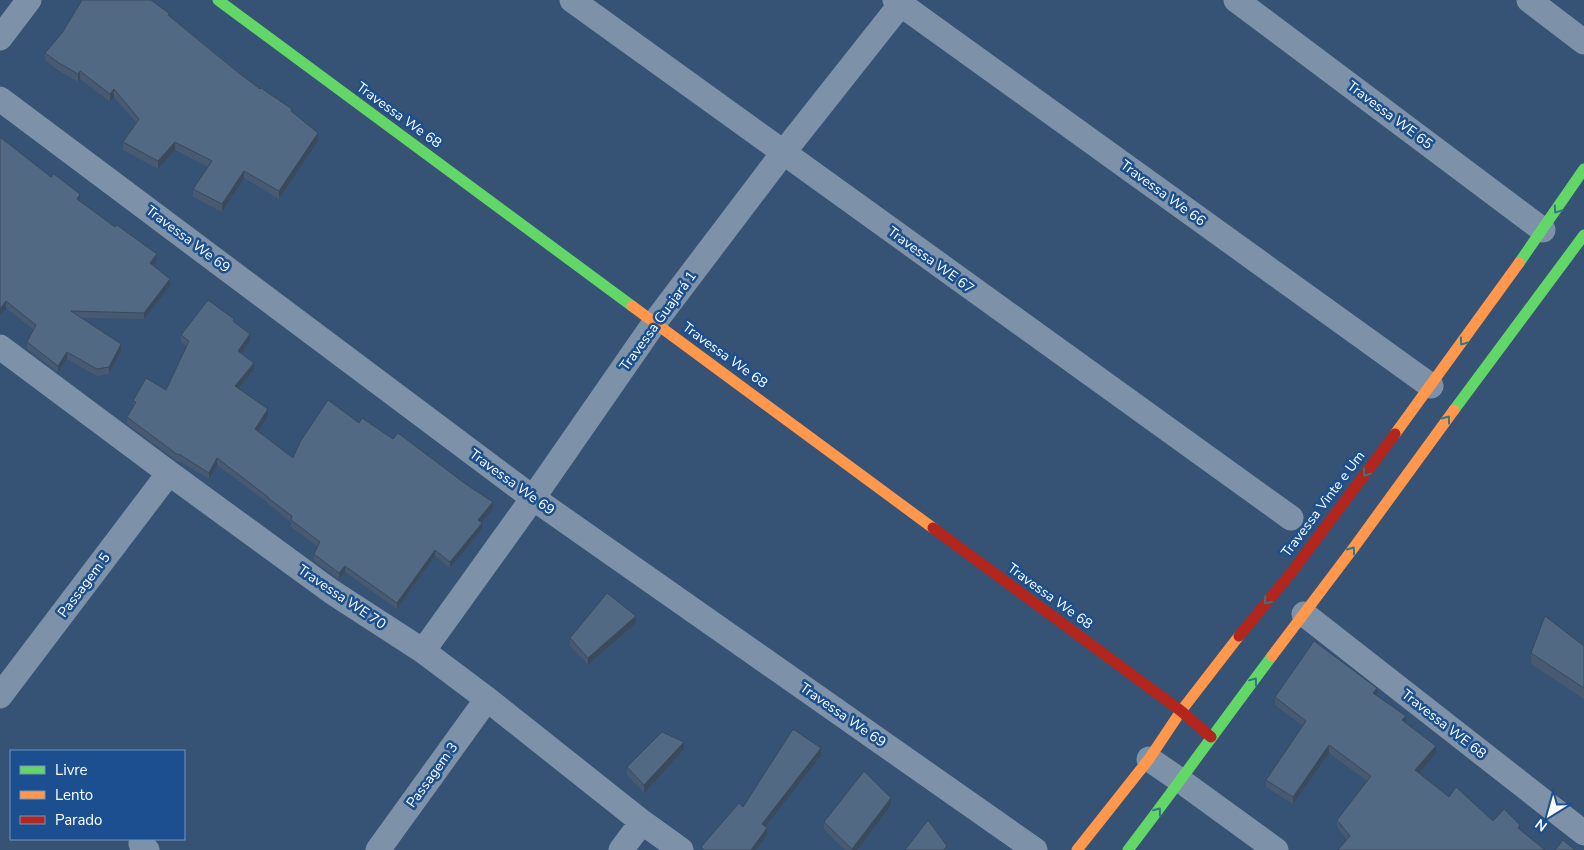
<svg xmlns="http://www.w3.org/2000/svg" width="1584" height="850" font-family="'Nunito Sans',sans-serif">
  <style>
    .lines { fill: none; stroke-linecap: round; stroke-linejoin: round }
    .street { stroke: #7d92a8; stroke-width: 25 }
    .fast { stroke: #63d668; stroke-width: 11 }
    .slow { stroke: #ff974d; stroke-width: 11 }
    .jam { stroke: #b3261e; stroke-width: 11 }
    .wall { fill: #475a72 }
    .shaded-wall { fill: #394a5c }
    .building { fill: #526984; stroke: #394a5c }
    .oneway { stroke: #317883 }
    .labels { text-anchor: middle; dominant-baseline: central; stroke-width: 5; stroke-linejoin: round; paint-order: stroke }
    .street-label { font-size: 14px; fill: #fff; stroke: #1b4f8f }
  </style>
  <rect width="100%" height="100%" fill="#365274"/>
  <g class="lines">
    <path class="street" d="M572 0 1291 518
      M895 0 1431 386
      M1236 0 1543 230
      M1529 0 1584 42
      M0 38 29 0
      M0 99 533 498 1035 850
      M0 347 169 473 332 592 423 651 487 699 642 822 681 850
      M1304 614 1584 833
      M423 651 533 498 655 322 783 153 904 0
      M0 696 169 473
      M1149 759 1181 781 1276 850
      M141 844 147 850
      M378 850 487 699
      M621 850 642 822"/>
    <path class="fast" d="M218 0 632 306
      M1519 263 1584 169
      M1454 410 1584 235
      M1128 850C1177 786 1223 721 1272 656"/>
    <path class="slow" d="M632 306 933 528
      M1395 434 1519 263
      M1272 656 1352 550 1454 410
      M1077 850 1149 759 1181 711 1239 636"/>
    <path class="jam" d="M933 528 1181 711 1211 737
      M1239 636 1291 573 1395 434"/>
  </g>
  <path class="wall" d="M170 16 260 89 292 112 318 141 279 199 244 178 222 212 193 197V189L208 167 175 150 158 169 123 150V142L136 123 114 97 110 102 80 79 78 82 59 71 45 60V53Z
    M0 137 80 201 157 260 153 265 170 286 144 319 81 318 121 351 109 374 97 376 67 359 58 372 27 349V342L34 330 6 308Z
    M234 321 250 341 241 353 254 369 239 389 268 416 258 431 293 458 359 423 493 509 481 522 482 529 450 568 435 556 397 609 345 572 339 579 314 561V554L318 547 291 527V522L268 504V503L217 465 209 479 179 461 178 462 127 424V417L133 407V401L166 390 187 346 181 342V335Z
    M636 623 588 665 570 646V638Z
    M1584 646V699L1531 664V653Z
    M1377 696 1436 753 1419 773 1449 797 1493 821 1520 825 1347 840 1337 827V820L1367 781 1329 753 1293 804 1266 787V780L1303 726 1275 705V697Z
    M684 749 644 793 627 775V767Z
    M891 805 857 850H845L824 829V822Z"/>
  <path class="shaded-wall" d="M80 71V79L78 82V74Z
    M114 89V97L110 102V94Z
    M318 133V141L279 199V191Z
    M175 142V150L158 169V161Z
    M244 171V178L222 212V204Z
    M80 194V201L77 206V199Z
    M157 254V260L150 270V263Z
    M170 279V286L144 319V313Z
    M6 301V308L0 315V309Z
    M250 334V341L238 358V351Z
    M121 344V351L109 374V367Z
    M67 352V359L58 372V366Z
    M254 363V369L235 393V386Z
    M268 409V416L255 436V429Z
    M217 458V465L209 479V473Z
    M493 502V509L478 526V520Z
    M482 523V529L450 568V562Z
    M435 550V556L397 609V603Z
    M345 566V572L339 579V573Z
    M636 616V623L588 665V658Z
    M1377 688V696L1373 693Z
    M1406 716V723L1402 720Z
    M684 742V749L644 793V785Z
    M1329 745V753L1293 804V797Z
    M1436 746V753L1415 778V770Z
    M821 748V755L762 831V824Z
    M891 798V805L857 850H852Z
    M767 828V835L756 850H751Z"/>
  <path class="building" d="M82 0H151L170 14 168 15 235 70 260 89 261 88 292 109 291 111 318 133 279 191 244 171 222 204 193 189 212 161 175 142 158 161 123 142 139 119 114 89 110 94 80 71 78 74 59 63 45 53 62 33Z
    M0 137 51 177 54 174 80 194 77 199 115 227 117 225 157 254 150 263 170 279 144 313 71 311 121 344 109 367 97 369 67 352 58 366 27 342 36 325 6 301 0 309Z
    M208 300 234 319 233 321 250 334 238 351 254 363 235 386 268 409 255 429 293 458 300 442 328 400 359 423 362 418 393 439 398 433 467 485 493 502 478 520 482 523 450 562 435 550 397 603 345 566 339 573 314 554 320 542 291 520 292 516 268 498V497L217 458 209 473 179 454 178 455 127 417 136 402 133 401 146 378 166 390 189 341 181 335Z
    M607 593 636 616 588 658 570 638Z
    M1545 616 1584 646V688L1531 653Z
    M1314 641 1377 688 1373 693 1406 716 1402 720 1436 746 1415 770 1449 797 1456 787 1493 821 1504 809 1520 825 1518 828 1545 850H1338L1350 836 1337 820 1371 776 1329 745 1293 797 1266 780 1306 721 1275 697Z
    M793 729 821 748 762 824 767 828 751 850H704L701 847 739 803 743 807Z
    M662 732 684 742 644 785 627 767Z
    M864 771 891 798 852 849 824 822Z
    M928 820 947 846 944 850H905Z
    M1563 840 1575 850H1555Z"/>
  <defs><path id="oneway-chevron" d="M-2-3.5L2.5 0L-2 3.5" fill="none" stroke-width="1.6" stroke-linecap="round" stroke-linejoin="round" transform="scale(1.25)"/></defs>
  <g class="oneway">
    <use href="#oneway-chevron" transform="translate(1557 210) rotate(124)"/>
    <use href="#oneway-chevron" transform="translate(1463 342) rotate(126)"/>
    <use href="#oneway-chevron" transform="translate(1447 419) rotate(-54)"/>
    <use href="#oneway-chevron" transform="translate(1366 473) rotate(127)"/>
    <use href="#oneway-chevron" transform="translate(1352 550) rotate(-54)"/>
    <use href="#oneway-chevron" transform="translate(1267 601) rotate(130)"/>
    <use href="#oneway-chevron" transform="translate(1254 681) rotate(-53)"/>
    <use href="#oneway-chevron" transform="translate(1158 811) rotate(-52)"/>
  </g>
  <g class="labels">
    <g class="street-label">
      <text transform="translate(399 115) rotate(36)">Travessa We 68</text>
      <text transform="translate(1390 115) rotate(37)">Travessa WE 65</text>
      <text transform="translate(1163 193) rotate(36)">Travessa We 66</text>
      <text transform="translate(188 239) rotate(37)">Travessa We 69</text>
      <text transform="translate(931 260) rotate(36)">Travessa WE 67</text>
      <text transform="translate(658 321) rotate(-54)">Travessa Guajará 1</text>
      <text transform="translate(725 355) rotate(36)">Travessa We 68</text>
      <text transform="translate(512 482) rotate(36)">Travessa We 69</text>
      <text transform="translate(1323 504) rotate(-53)">Travessa Vinte e Um</text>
      <text transform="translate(84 585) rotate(-53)">Passagem 5</text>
      <text transform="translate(1050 596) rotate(36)">Travessa We 68</text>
      <text transform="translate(342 597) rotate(34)">Travessa WE 70</text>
      <text transform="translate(843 715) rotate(35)">Travessa We 69</text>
      <text transform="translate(1444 724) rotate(38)">Travessa WE 68</text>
      <text transform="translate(432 775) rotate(-54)">Passagem 3</text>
    </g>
  </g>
  <rect x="10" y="750" width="175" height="90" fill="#1b4f8f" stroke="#7695bc"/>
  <rect x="20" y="766" width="25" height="8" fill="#63d668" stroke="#7695bc"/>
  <text x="55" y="775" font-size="15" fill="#ffffff">Livre</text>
  <rect x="20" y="791" width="25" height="8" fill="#ff974d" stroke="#7695bc"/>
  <text x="55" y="800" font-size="15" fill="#ffffff">Lento</text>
  <rect x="20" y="816" width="25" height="8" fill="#b3261e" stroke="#7695bc"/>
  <text x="55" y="825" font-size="15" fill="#ffffff">Parado</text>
  <g transform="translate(1549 815) rotate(217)" stroke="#1b4f8f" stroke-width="4" paint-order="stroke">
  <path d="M0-4L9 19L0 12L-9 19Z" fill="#ffffff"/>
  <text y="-8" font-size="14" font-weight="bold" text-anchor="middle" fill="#ffffff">N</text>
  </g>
</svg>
